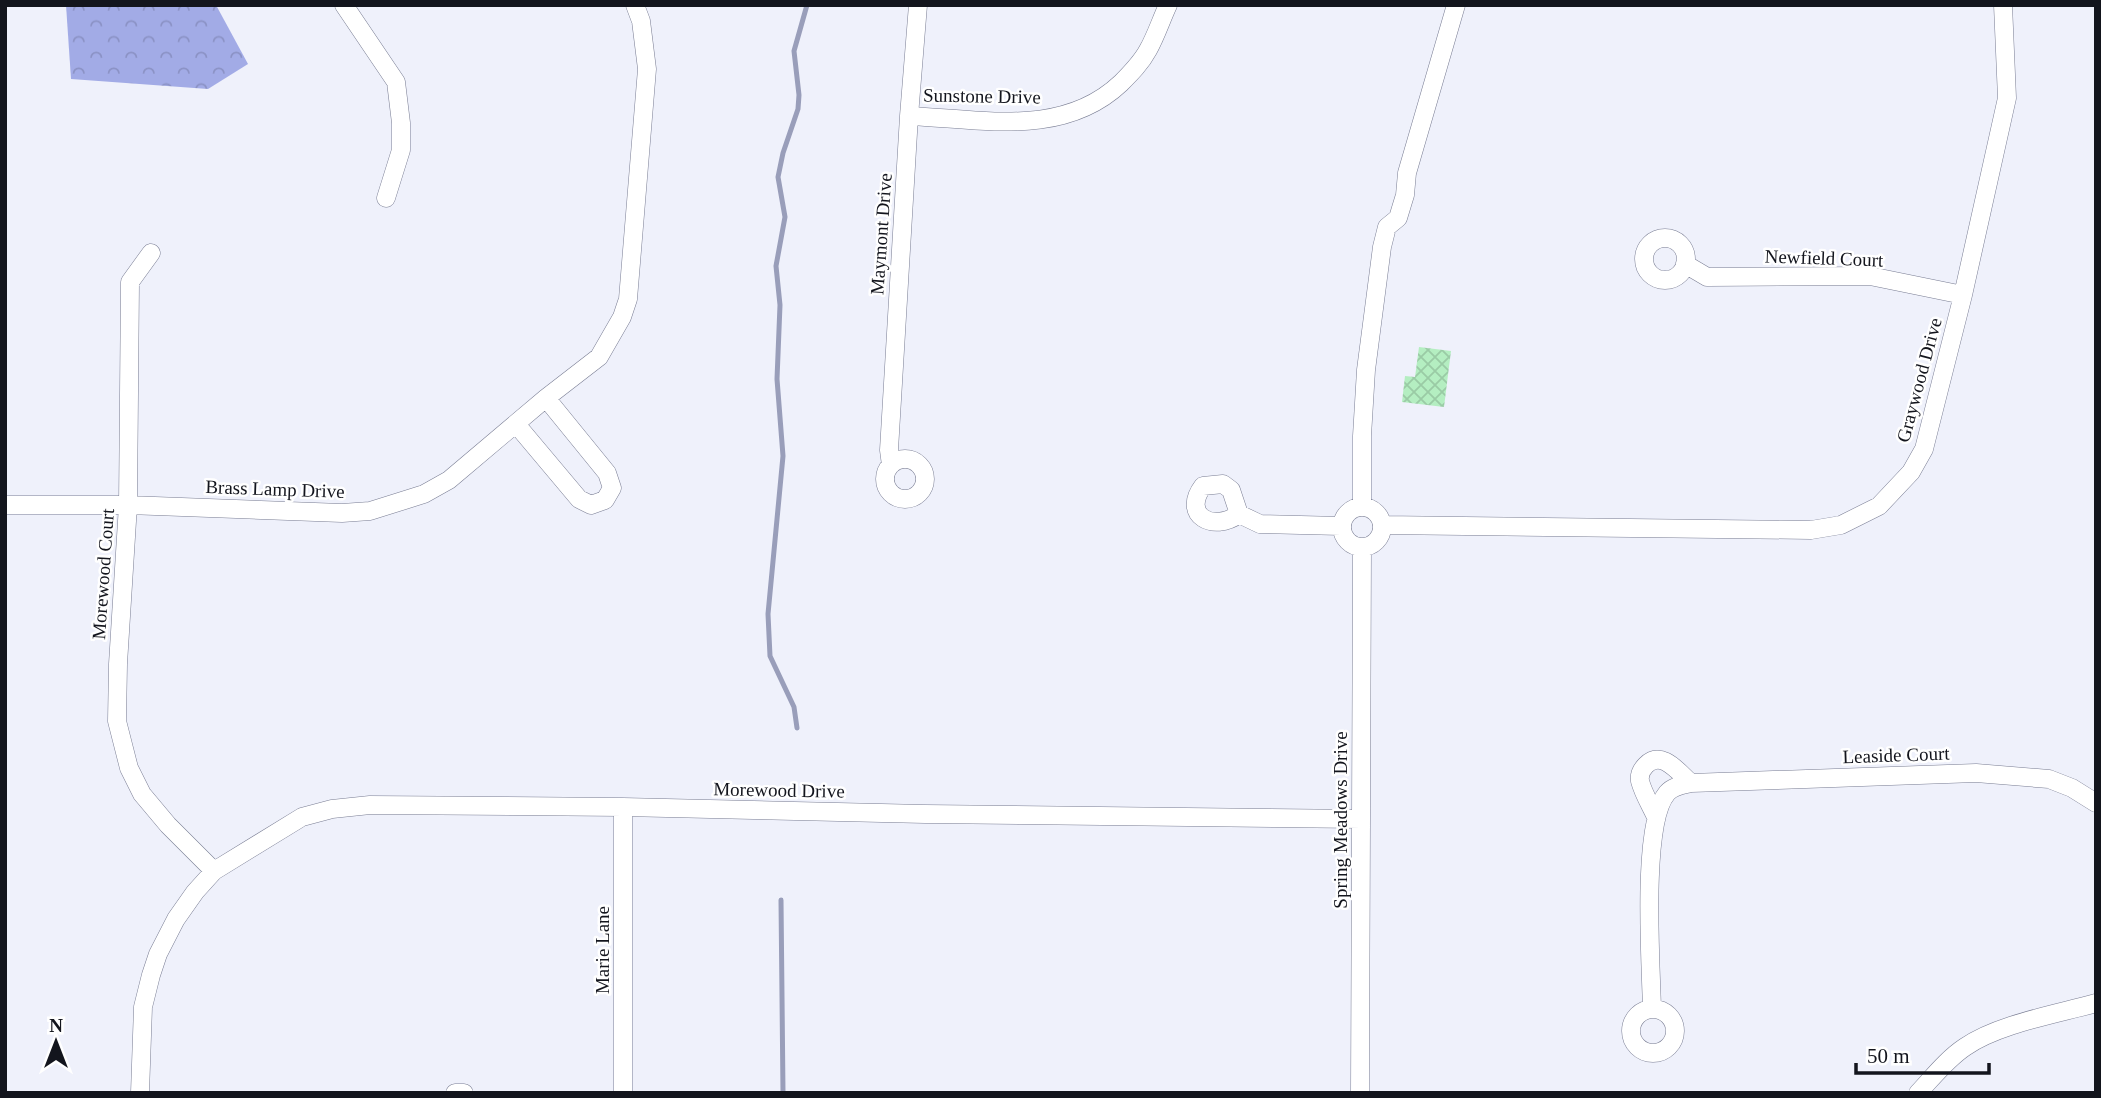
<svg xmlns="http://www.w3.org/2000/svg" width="2101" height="1098" font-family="'Times New Roman',serif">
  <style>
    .forest { fill: url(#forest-crowns) }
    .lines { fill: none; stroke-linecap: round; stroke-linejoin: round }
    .stream { stroke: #999eba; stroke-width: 5 }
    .building { fill: url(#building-cross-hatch) }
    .minor-casing { stroke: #797d93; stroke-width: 19 }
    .minor { stroke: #fff; stroke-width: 18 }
    .labels { text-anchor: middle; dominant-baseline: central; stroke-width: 5; stroke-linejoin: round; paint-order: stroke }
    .street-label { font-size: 19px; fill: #13151d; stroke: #fff }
  </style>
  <defs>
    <pattern id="forest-crowns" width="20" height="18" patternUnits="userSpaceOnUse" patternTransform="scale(1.75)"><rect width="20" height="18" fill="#a2abe6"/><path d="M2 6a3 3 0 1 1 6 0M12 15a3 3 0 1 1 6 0" fill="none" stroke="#8b92c5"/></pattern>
    <pattern id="building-cross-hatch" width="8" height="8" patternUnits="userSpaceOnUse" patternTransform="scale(1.75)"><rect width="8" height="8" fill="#b4eec1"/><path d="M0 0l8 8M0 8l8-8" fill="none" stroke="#9acba5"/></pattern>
  </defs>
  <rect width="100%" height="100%" fill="#eff1fb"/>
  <path class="forest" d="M66 5H216L248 64 208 89 71 79Z"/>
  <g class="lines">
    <path class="stream" d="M797 728 794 707 770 656 768 614 783 456 777 379 780 305 776 266 785 217 778 177 783 153 798 109 799 95 794 51 807 5
      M781 900 783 1093"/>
  </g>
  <path class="building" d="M1419 347 1451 351 1444 407 1402 402 1405 376 1415 377Z"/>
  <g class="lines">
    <defs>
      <path id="minor" d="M344 5 396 82 401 123V150L386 198
        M909 116C982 119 1063 138 1121 83 1131 73 1141 63 1148 50 1156 36 1161 20 1168 5
        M1644 259a21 21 0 1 1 42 0a21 21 0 1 1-42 0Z
        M151 253 130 282 128 505 118 664 117 721 129 768 142 794 168 825 214 871
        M1685 264 1707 277 1870 276 1963 295
        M516 424 579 499 591 505 605 500 612 488 607 473 546 398
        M885 479a20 20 0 1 1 40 0a20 20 0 1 1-40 0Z
        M891 465 889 450 909 116 918 5
        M5 505H128L342 513 370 511 424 494 449 480 546 398 599 357 622 317 628 299 647 69 641 21 635 5
        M1362 506V436L1366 370 1382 247 1387 227 1398 218 1405 195 1407 173 1456 5
        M1342 527a20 20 0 1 1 40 0a20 20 0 1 1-40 0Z
        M1239 514 1231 490 1223 484 1203 486C1181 515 1213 533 1239 514L1260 524 1341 526
        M1382 525 1811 530 1841 525 1879 506 1911 472 1924 449 1963 295 2007 98 2003 5
        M623 807V1093
        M1656 817C1651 806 1643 793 1640 781 1639 775 1642 769 1646 765 1662 749 1679 773 1691 783
        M1631 1031a22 22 0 1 1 44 0a22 22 0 1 1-44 0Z
        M1652 1009C1651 965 1641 823 1667 793 1673 786 1683 785 1691 783L1976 773 2049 779 2072 788 2096 803
        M140 1093 143 1007 151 975 158 954 176 919 195 892 214 871 302 817 332 809 370 805 623 807 925 814 1361 819
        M455 1093H464
        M1360 1093 1362 547
        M1918 1093C1933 1077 1947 1059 1965 1047 1998 1024 2057 1014 2096 1003"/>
    </defs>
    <use href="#minor" class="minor-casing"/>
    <use href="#minor" class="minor"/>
  </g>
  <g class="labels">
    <g class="street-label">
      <text transform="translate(982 96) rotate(1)">Sunstone Drive</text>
      <text transform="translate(881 234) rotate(-86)">Maymont Drive</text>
      <text transform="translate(1824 258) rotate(2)">Newfield Court</text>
      <text transform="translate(1919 380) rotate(-75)">Graywood Drive</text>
      <text transform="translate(275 489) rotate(2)">Brass Lamp Drive</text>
      <text transform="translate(103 574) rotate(-86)">Morewood Court</text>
      <text transform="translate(1896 755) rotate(-2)">Leaside Court</text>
      <text transform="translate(779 790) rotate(1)">Morewood Drive</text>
      <text transform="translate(1340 820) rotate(-90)">Spring Meadows Drive</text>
      <text transform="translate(602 950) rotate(-90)">Marie Lane</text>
    </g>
  </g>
  <rect width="2101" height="1098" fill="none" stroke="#13151d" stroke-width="14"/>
  <g transform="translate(56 1042)" stroke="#ffffff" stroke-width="5" paint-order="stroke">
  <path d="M0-5L12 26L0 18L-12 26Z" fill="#13151d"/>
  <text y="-10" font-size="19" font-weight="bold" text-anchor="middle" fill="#13151d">N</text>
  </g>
  <path d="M1856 1063v10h133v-10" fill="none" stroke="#13151d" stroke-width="3.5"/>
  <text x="1867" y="1063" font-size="21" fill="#13151d" stroke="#ffffff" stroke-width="5" paint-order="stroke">50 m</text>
</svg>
